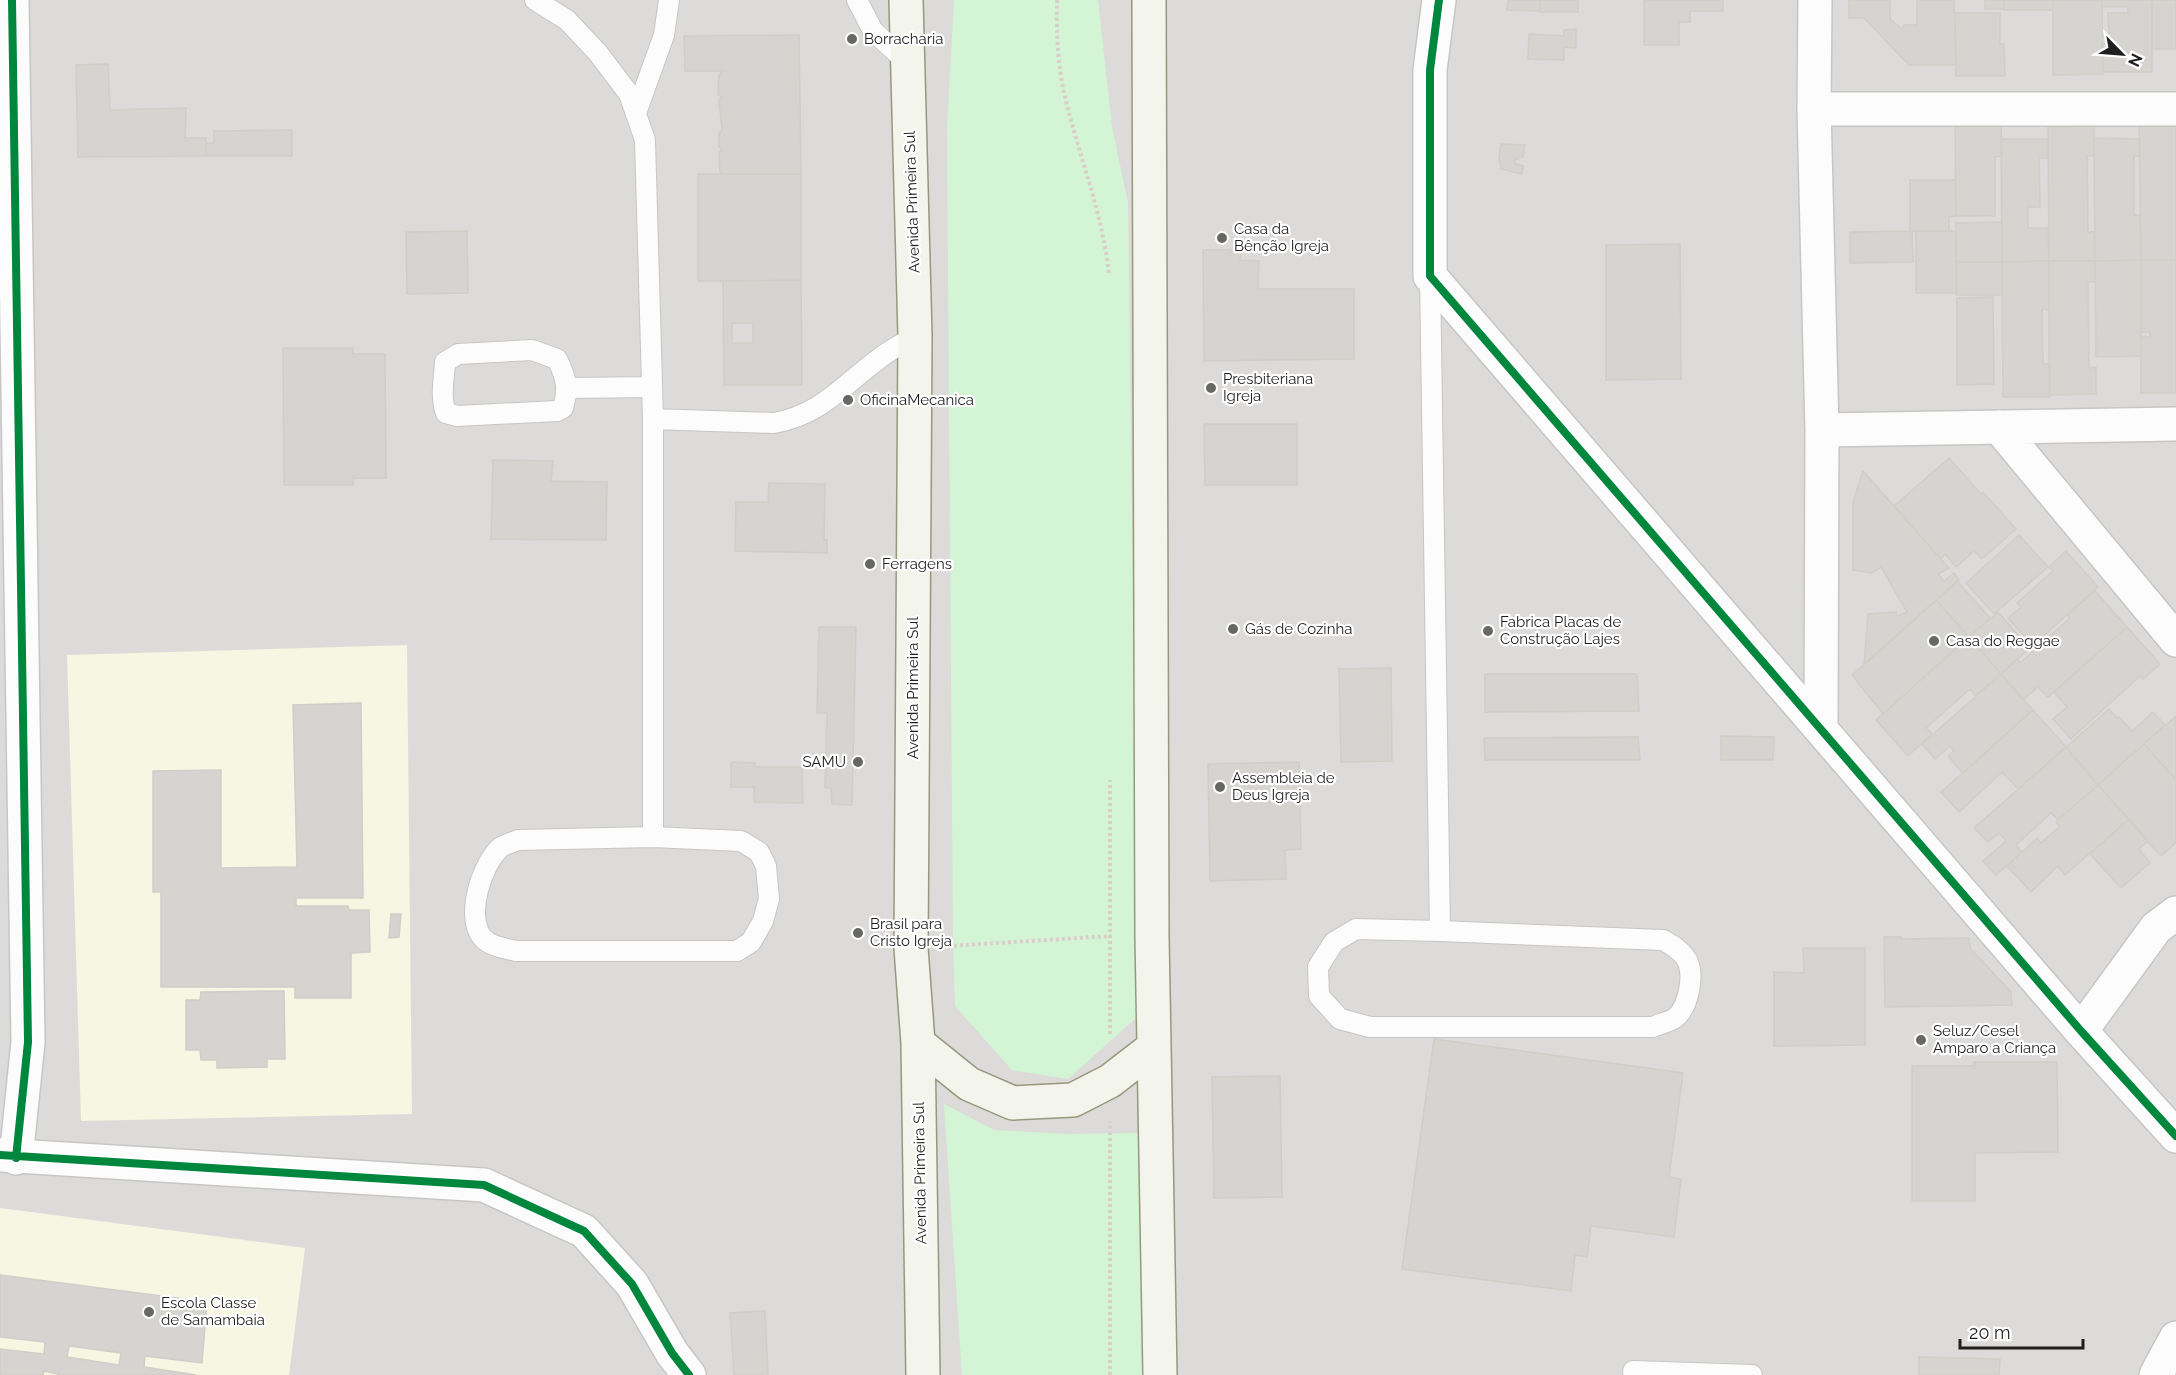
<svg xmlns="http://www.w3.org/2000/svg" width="2176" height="1375" font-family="Raleway,sans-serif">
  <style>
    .residential { fill: #dcdbd9 }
    .education { fill: #f6f6e3 }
    .park { fill: #d4f5d5 }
    .building { fill: #d6d4d0; stroke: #d1cdc9; stroke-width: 1.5; fill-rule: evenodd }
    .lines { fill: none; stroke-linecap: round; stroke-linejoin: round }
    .lane-casing { stroke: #c6c6c4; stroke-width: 22 }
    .street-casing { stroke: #c6c6c4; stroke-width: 36 }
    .secondary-casing { stroke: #96987e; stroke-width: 36 }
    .path { stroke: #dbcdca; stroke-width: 4; stroke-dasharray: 3 3; stroke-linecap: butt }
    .lane { stroke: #fcfcfc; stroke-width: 20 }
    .street { stroke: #fcfcfc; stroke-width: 33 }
    .secondary { stroke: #f3f4eb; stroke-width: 33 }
    .cycleway-casing { stroke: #fff; stroke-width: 11 }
    .cycleway { stroke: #00873e; stroke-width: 8 }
    .poi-dot { fill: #676765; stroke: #fff; stroke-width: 2 }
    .labels { text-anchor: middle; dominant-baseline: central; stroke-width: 4.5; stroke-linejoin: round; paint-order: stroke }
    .poi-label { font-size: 15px; fill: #1f1f1f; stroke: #fff; text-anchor: start }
    .street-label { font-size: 15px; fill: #1f1f1f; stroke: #fff }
  </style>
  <rect width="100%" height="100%" fill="#edece8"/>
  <path class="residential" d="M0 0H2176V1375H0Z"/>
  <path class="education" d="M407 645 412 1114 81 1121 67 655Z
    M0 1208 305 1248 289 1375H0Z"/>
  <path class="park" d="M954 0H1098L1112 127 1128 203 1138 1016 1068 1079 1012 1070 955 1006 953 941 947 131Z
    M944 1104 994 1130 1067 1134 1142 1133 1144 1375H962Z"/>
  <path class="building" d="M1508 0H1540V11L1507 10Z
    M1540 0H1578V12H1540Z
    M1644 0H1723V11H1690V22H1679V45H1644Z
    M1849 0H1890V19L1902 29 1904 25H1917V0H1954L1956 65H1909L1864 18H1849Z
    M1985 0H2004V9H1985Z
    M2004 0H2053V10H2004Z
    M2053 0H2102L2103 74 2053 75Z
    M2102 0H2152V72H2103L2102 44H2109L2108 13H2128V7H2102Z
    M2152 0H2176V49H2152Z
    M1955 13H2000V44H2004L2005 76H1956Z
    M1576 29V48L1564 47V60L1528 59 1529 34 1564 36V30Z
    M799 35 801 174H723L720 172 719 153 722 149 719 147V133L722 130 719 100 722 98 718 94 719 75 722 71H685L684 36Z
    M108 64 110 110 186 108 185 138H206V156L78 157 76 65Z
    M1955 123H2001L2002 156 1995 157V216H1956Z
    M2139 125H2176V260H2141Z
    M2094 126V156H2087L2088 232H2094L2095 261H2049L2048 127Z
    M292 130V156H206V143H214V131Z
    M2094 138 2140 139V156H2134V215H2140L2141 260 2095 261Z
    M2001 139H2047L2048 158H2039L2040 207H2028V228H2048L2049 261 2002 262Z
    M1501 144 1525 145 1523 157 1519 156 1518 159H1515L1514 163 1523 166 1522 174 1501 169 1499 158Z
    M698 174H801V280L698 281Z
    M1910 180H1955L1956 216 1949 217V231H1910Z
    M2002 222V262H1956V223Z
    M467 231 468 293 407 294 406 232Z
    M1912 231 1913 262 1850 263V232Z
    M1916 231H1956L1957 293H1916Z
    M1680 244 1681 379 1606 380V245Z
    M1203 250H1231L1230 252 1241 253 1240 260 1259 261 1258 289H1354V359L1204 361Z
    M2141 260V356L2096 357 2095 261Z
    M2141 260H2176V393H2141V337H2150V332H2141Z
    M2049 261H2095V282H2088L2089 368 2096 367V394L2049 395Z
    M2049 261V310L2042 309 2043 364H2050V397H2003L2002 262Z
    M1956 262H2002V295H1956Z
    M801 280 802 385H724L723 281ZM732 323H753V343H732Z
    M1993 297 1994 384 1957 385V298Z
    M283 348H353V354H385L386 478H354L353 485H284Z
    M1204 424H1297V485H1205Z
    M1949 458 1981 494 1983 492 2016 529 1982 559 1974 551 1956 567 1945 554 1941 559 1894 506Z
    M493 460 553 461 551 481 607 482 606 540 491 539Z
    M1863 471 1949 568 1938 574 1944 581 1954 573 1959 580 1864 665 1868 614 1896 612 1897 616 1907 612 1881 567 1872 573 1853 570V502Z
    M769 483 825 484 824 540H827V553L735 551 736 502H768Z
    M2019 535 2048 567 1994 614 1966 583Z
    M2066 551 2098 587 2001 674 1969 637 1998 612 2021 638 2024 636 2008 618 2021 607 2017 603 2053 571 2049 567Z
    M1957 581 1990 618 1969 637 1936 600Z
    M2095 591 2127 627 2048 697 2038 687 2023 700 2001 674 2017 659 2020 663 2070 618 2067 615Z
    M1936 600 1969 637 1883 714 1852 675Z
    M819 627H856L852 805 832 804 831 788H825L827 713H817Z
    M2127 627 2160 664 2143 679 2140 676 2071 739 2053 719 2067 707 2054 692Z
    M1969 637 2001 674 1975 696 1970 689 1926 728 1932 734 1908 756 1876 720Z
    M1391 668 1392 761 1341 762 1339 669Z
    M1485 674H1637L1639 711 1485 712Z
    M2001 674 2033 710 1963 773 1948 756 1954 751 1950 746 1935 759 1922 744Z
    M361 703 363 898H296V906H348L349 910H369L370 952 351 953V998H295V987H161V892H153V771L221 770V868L297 867 293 705Z
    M2109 709 2118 719 2119 717 2132 731 2153 712 2165 725 2098 785 2066 747Z
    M2033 710 2066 747 2018 789 2002 772 1959 812 1941 792Z
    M2176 716V780L2144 744Z
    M1721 736 1774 737 1773 760H1721Z
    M1638 737 1640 760H1485L1484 738Z
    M2144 744 2176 780V843L2161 856 2098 785Z
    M2066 747 2098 785 2058 820 2051 813 2016 845 2022 852 1996 875 1983 861 2006 841 1999 833 1988 842 1974 828Z
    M731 762 755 763 754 767H802L803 803 754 802V787H731Z
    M1299 762 1301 849 1285 850 1286 879 1210 881 1208 764Z
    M2098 785 2129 819 2065 875 2058 866 2031 892 2007 866 2037 838 2041 843 2060 826 2056 822 2058 820Z
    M2129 819 2148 841 2139 849 2150 863 2121 888 2090 854Z
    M391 914H401L399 937 389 938Z
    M1884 937H1901V939L1969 938 1970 948 2011 992 2012 1005 1885 1007Z
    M1803 948H1865V1045L1774 1046V972L1804 973Z
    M284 991 285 1059H267V1067L217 1068V1060H201L200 1050H186V1000H200L201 992Z
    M1434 1039 1683 1073 1669 1177 1681 1179 1674 1237 1591 1226 1587 1257 1575 1255 1571 1291 1402 1269Z
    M1974 1062H2057L2058 1152 1975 1153V1201H1912V1066H1974Z
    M1280 1076 1282 1197 1214 1198 1212 1077Z
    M0 1275 207 1302 202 1363 145 1356 144 1367 196 1375H62L44 1371 43 1375H0V1349L44 1354 45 1342 0 1337ZM69 1346 121 1353 119 1365 67 1357Z
    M765 1311 768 1375H734L730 1313Z
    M1919 1357 2000 1359 1999 1375H1919Z"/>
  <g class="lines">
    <defs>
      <path id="lane" d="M535 0 567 20 598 53 629 94 645 140 653 419V837
        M857 0 873 31 908 63
        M636 113 664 35 669 0
        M1430 276 1440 931 1663 940C1672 945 1679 949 1685 957 1696 971 1689 1007 1675 1018 1669 1022 1659 1024 1653 1027H1370L1340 1019 1319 996 1318 967 1334 942 1356 929 1440 931
        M532 350 557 359C566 377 569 388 563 408L557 411 457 416 446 413C440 397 444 379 445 362L458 354Z
        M568 388 652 387
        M653 419 774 423C820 415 841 387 876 361 888 351 902 344 915 336
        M653 837 741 841 759 852 766 866 769 899 763 921 751 942 737 951H516C505 948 490 947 482 937 465 916 482 863 501 847 506 844 513 842 518 840Z
        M1633 1371 1752 1375"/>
      <path id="street" d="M12 0 28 1042 16 1158
        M1439 0 1430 70V276L2081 1031 2176 1136
        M1815 0 1814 109 1822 430 1821 728
        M1814 109H2176
        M1999 427 2176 640
        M1822 430 2176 424
        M2081 1031 2156 928 2176 913
        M0 1155 484 1185 584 1231 632 1284 672 1353 689 1375
        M2156 1375 2176 1338"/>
      <path id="secondary" d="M906 0 915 336 911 948 918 1043 923 1375
        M1149 0 1152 936 1160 1375
        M918 1043 969 1084 1013 1103 1073 1100 1110 1081 1154 1047"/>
    </defs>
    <use href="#lane" class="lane-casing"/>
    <use href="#street" class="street-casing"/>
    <use href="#secondary" class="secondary-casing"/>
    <path class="path" d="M1057 0C1056 32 1058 70 1066 101 1080 159 1103 215 1109 275
      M948 946 1111 936
      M1110 1034V780
      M1110 1375V1122"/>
    <use href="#lane" class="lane"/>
    <use href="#street" class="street"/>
    <use href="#secondary" class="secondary"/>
    <defs>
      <path id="cycleway" d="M12 0 28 1042 16 1158
        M1439 0 1430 70V276L2081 1031 2176 1136
        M0 1155 484 1185 584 1231 632 1284 672 1353 689 1375"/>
    </defs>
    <use href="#cycleway" class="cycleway-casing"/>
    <use href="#cycleway" class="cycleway"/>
  </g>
  <g class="poi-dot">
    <circle cx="852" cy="39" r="6"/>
    <circle cx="1222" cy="238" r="6"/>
    <circle cx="1211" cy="388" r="6"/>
    <circle cx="848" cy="400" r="6"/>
    <circle cx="870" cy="564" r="6"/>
    <circle cx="1233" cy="629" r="6"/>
    <circle cx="1488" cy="631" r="6"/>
    <circle cx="1934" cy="641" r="6"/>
    <circle cx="858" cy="762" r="6"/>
    <circle cx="1220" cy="787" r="6"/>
    <circle cx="858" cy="933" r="6"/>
    <circle cx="1921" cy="1040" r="6"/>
    <circle cx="149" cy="1312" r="6"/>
  </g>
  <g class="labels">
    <g class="poi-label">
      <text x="864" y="39">Borracharia</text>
      <text x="1234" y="229">Casa da<tspan x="1234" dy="17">Bênção Igreja</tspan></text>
      <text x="1223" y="379">Presbiteriana<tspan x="1223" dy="17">Igreja</tspan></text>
      <text x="860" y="400">OficinaMecanica</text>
      <text x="882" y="564">Ferragens</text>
      <text x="1500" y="622">Fabrica Placas de<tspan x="1500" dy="17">Construção Lajes</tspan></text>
      <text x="1245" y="629">Gás de Cozinha</text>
      <text x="1946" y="641">Casa do Reggae</text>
      <text x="846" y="762" text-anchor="end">SAMU</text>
      <text x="1232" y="778">Assembleia de<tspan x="1232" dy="17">Deus Igreja</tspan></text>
      <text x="870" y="924">Brasil para<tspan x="870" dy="17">Cristo Igreja</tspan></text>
      <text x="1933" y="1031">Seluz/Cesel<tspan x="1933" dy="17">Amparo a Criança</tspan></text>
      <text x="161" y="1303">Escola Classe<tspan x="161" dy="17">de Samambaia</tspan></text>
    </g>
    <g class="street-label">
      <text transform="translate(912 202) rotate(-92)">Avenida Primeira Sul</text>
      <text transform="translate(913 688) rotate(-90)">Avenida Primeira Sul</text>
      <text transform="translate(920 1173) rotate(-91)">Avenida Primeira Sul</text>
    </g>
  </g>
  <g transform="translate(2122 54) rotate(115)" stroke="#ffffff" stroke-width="4.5" paint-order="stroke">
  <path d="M0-4.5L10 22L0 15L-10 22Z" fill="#1f1f1f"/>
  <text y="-9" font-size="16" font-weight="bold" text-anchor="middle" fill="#1f1f1f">N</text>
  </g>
  <path d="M1960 1339v9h123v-9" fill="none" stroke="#1f1f1f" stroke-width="3"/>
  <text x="1969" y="1339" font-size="18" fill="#1f1f1f" stroke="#ffffff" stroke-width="4.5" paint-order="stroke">20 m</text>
</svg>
